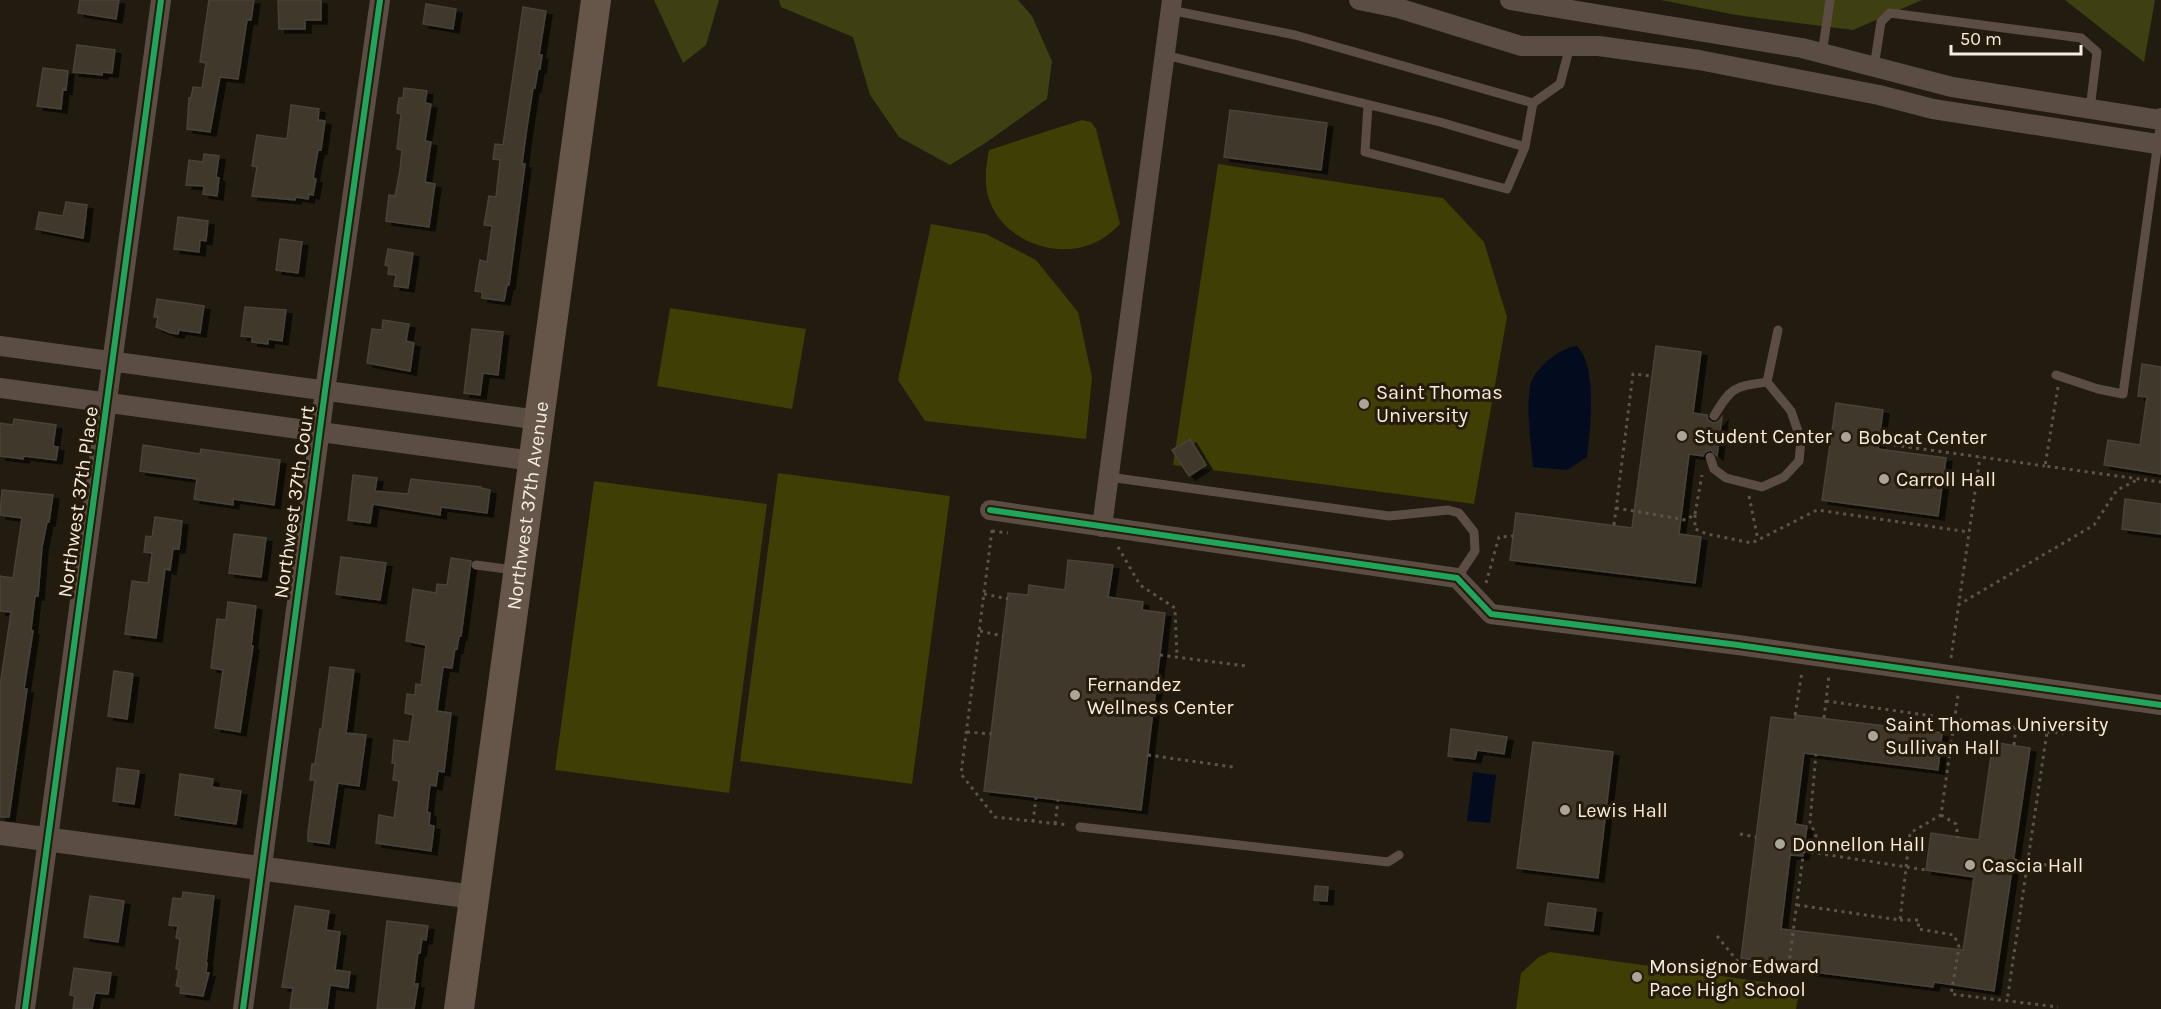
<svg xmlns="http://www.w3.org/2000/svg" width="2161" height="1009" font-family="Karla,sans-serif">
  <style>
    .green { fill: #3e3e05 }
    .forest { fill: #3f4012 }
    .water { fill: #030b1e }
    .building { fill: #3f382a; stroke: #48433b; stroke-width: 1.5; filter: url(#shadow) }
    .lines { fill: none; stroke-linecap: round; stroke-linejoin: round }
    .path { stroke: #5c534b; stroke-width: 3; stroke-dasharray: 3 4.5; stroke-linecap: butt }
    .service { stroke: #5b4d44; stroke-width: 9 }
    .minor { stroke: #5b4d44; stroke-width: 20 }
    .tertiary { stroke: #5b4d44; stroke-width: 24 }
    .primary { stroke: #665549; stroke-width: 30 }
    .cycleway-casing { stroke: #271c0a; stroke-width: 10 }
    .cycleway { stroke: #20a55d; stroke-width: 6 }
    .poi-dot { fill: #aba498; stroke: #271c0a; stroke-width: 2 }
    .labels { text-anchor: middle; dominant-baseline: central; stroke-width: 6; stroke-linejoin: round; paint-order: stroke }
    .poi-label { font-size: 20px; fill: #f5ede2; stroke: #271c0a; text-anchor: start }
    .street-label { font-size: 20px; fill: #f5ede2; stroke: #271c0a }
  </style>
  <defs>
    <filter id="shadow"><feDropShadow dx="6" dy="4" stdDeviation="0" flood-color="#0009"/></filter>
  </defs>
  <rect width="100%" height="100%" fill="#211b10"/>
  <path class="green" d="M1082 120 1091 122 1096 129 1120 224C1112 232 1104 239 1094 243 1054 261 1000 239 988 196 984 181 986 165 989 150Z
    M1218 164 1443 198 1484 242 1507 317 1474 504 1173 465Z
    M931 224 986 234 1036 260 1078 312 1092 377 1086 439 925 421 898 380Z
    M670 308 806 329 792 409 657 386Z
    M778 473 950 496 912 784 740 761Z
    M594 481 767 504 729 793 555 770Z
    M1550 952 1800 987 1796 1009H1516L1521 973 1539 957Z"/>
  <path class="forest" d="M654 0H719L706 45 683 63Z
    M779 0H1018L1032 16 1052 61 1047 99 987 142 950 165 899 137 870 95 853 37 781 7Z
    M1661 0H1922L1853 30 1736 15Z
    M2065 0H2155L2144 62Z"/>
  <path class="water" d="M1577 346C1598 368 1590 427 1587 457L1567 470 1533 467C1531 441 1526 413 1530 387 1533 369 1559 348 1577 346Z
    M1473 772 1496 775 1490 823 1467 821Z"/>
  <path class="building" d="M80 0H119L116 19 78 13Z
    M209 0H254L251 20H247L238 79 220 77 210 132 187 129 189 98H191L193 87 202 88 206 63 200 62Z
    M278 0H321V20H305V29H279Z
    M426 4 456 9 453 29 423 24Z
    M523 7 546 11 539 55H542L540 69H538L535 88H533L526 134 522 164H525L509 285H507L504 301 482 298V292L475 291 480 260 487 262 492 226 484 225 489 196 496 197 500 160 493 159 495 144 503 145Z
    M77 45 115 50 112 73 102 72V75L73 72Z
    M43 68 68 71 66 90 63 89 61 109 37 106Z
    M404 88 427 91 425 103 431 104 425 141 431 142 425 182 435 184 429 227 386 221 389 195 395 196 400 170 402 150 397 149 401 114 397 113 399 98H403Z
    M291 105 319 109 318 120 325 121 321 150H318L313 178 316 179 313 195 309 194 308 199 296 197 295 200 252 196 257 167 252 166 257 135 287 139Z
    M1230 110 1327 123 1321 170 1224 157Z
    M204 154 219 156 216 177 219 178 217 196 203 194 204 186 186 185 189 160 203 162Z
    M66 202 87 205 83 238 36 229 39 212 63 216Z
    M178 217 208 221 206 241 200 240 199 252 174 249Z
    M280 239 302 242 298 273 276 270Z
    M388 249 413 253 408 288 394 286 396 275 388 274 389 266 385 265Z
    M157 299 204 306 200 333 179 330 178 334 171 333 156 327 158 317H154Z
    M245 307 286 310 282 341 268 339V344L252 342V337L241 336Z
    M383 320 409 324 406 341 414 343 410 371 367 363 372 329 382 330Z
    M472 329 503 332 498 375 483 373 480 395 464 393Z
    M1656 346 1701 352 1693 413 1707 415 1708 420 1713 423 1718 422 1722 417 1717 456 1711 450 1705 452 1703 456 1689 454 1679 534 1701 537 1695 583 1510 560 1516 513 1632 528Z
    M2142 364 2161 367V474L2104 465 2108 440 2140 445 2147 397 2138 396Z
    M1836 403 1883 410 1878 449 1946 458 1938 516 1822 500Z
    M14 419 56 425 53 446 58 447 56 460 24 456 23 459 0 456V423L13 425Z
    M1190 439 1206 465 1189 476 1172 450Z
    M143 445 200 454 201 449 280 460 274 505 233 499V505L194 499 197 479 140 471Z
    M353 475 377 478 375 491 408 494 411 479 481 487V488L490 490 487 513 441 507 440 515 373 504 370 523 348 520Z
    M2 490 53 495 49 522H47L42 547 38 596H35L31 630 33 631 24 689H27L9 817H0V686L11 612 0 611V576L13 578 22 518 0 515Z
    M2125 499 2161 504V534L2122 529Z
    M155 517 182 521 179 549H173L170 570 165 569 156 638 125 634 132 581 148 583 152 553 144 552 146 536 152 537Z
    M234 534 266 538 261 577 229 573Z
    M341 557 386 563 380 600 336 594Z
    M451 558 471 561 470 569 461 636H459L457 649 455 648 452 668 443 667 437 711 451 713 444 772 438 771 436 786 430 785 427 812 430 813 429 825 434 826 431 851 376 843 379 815 394 818 399 781 393 780 395 763H392L394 740 409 742 413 715 405 713 407 694 415 695 416 684 421 685 426 645 406 641 413 589 436 593 437 584 447 585Z
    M1068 560 1113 565 1108 597 1143 602 1142 610 1165 613 1141 810 984 791 1008 593 1028 595 1029 585 1065 590Z
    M228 602 256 606 251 646H253L240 732 215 728 223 670 211 668 217 619 226 620Z
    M330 667 354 670 346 733 366 735 359 786 338 783 329 844 308 841V832L315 780H310L312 764H315L320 729H322Z
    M114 671 133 674 127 719 108 716Z
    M1795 715 1942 733 1938 770 1804 753 1795 824 1807 826 1803 856 1790 855 1781 929 1963 950 1974 877 1926 870 1931 833 1979 840 1993 742 2030 748 1994 991 1934 982 1933 987 1806 971 1807 967 1741 958 1771 717 1795 720Z
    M1451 729 1507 737 1504 754 1477 750 1475 759 1448 756Z
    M1533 742 1613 752 1598 878 1517 868Z
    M117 768 139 771 134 804 113 801Z
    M180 774 213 779 212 787 241 791 236 824 175 815Z
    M1315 886 1328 887 1327 901 1314 900Z
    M183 892 214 896 206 963H207L206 973H209L203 996 180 993 181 987 176 986 179 970 176 969 180 939 176 938 178 926 169 925 173 898 182 899Z
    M90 896 124 901 118 942 84 937Z
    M1548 903 1596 909 1593 931 1545 925Z
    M295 906 329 911 326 930 340 932 335 970 350 972 348 988 330 985 327 1009H290L293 988 282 987Z
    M387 921 428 926 426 940 422 939 420 953H418L414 984H418L414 1009H377Z
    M74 968 111 973 108 994 95 993 92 1009H73L75 996 70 995Z"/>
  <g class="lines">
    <path class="path" d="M2058 387 2045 466 2161 482
      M1879 443 2045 466
      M1749 496 1758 540
      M1616 508 1686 520 1695 514V529L1707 534 1752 543 1817 510 1969 532
      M1695 514 1702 475
      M1614 525 1633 374 1652 376
      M992 530 961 774 995 817 1068 825
      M992 531 1008 533
      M1118 547 1140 585 1175 608 1177 657
      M1486 583 1499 537 1513 536
      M984 594 1008 599
      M1958 605 2094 525 2117 490 2139 479
      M980 631 1003 636
      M1160 655 1246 666
      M1951 658 1980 457
      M1826 701 2047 732 2007 1001
      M1795 715 1802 672
      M1824 718 1829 675
      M967 732 991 734
      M2047 732 2064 733
      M2014 745 2016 728
      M1148 755 1233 767
      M1941 815 1956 824 1958 838
      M1033 822 1036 798
      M1055 824 1058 800
      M1740 834 1756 837
      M1803 851 1926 870
      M1813 852 1816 836 1810 822 1816 754
      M2014 860 2060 867
      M1797 905 1900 920 1910 833 1941 815 1958 695
      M1900 920H1919L1918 929 1954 935 1959 947 1951 994 2058 1007
      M1717 936 1740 964 1788 971 1803 856"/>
    <path class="service" d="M1170 10 1295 35 1533 103 1560 84 1570 46
      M1822 54 1830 0
      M1165 55 1440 122 1525 147 1533 103
      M1874 67 1881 22 1890 13 2081 38 2097 52 2090 109
      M1368 105 1365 152 1507 189 1525 147
      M2056 375 2098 389 2123 394 2161 120
      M1714 416C1732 386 1734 387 1767 382
      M1710 457 1714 469 1726 478 1762 487 1784 477 1799 461 1801 440 1791 411 1767 382 1778 330
      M1109 477 1389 516 1448 510 1459 513 1474 532 1475 551 1457 578
      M476 565 514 570
      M1080 827 1388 862 1399 855"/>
    <path class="minor" d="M1359 0 1398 8 1521 46H1599L1699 60 1879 95 1933 109 2157 144
      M1510 0 1802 48 1952 87 2161 120V118
      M0 346 539 420
      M0 388 533 461
      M990 510 1457 578 1491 614 1738 645 2161 705
      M1102 527 1172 0
      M25 1009 161 0
      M243 1009 325 391 380 0"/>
    <path class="tertiary" d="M0 833 474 897"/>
    <path class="primary" id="s1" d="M459 1009 596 0"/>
    <defs>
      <path id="cycleway" d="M990 510 1457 578 1491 614 1738 645 2161 705
        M25 1009 161 0
        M243 1009 325 391 380 0"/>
    </defs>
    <use href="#cycleway" class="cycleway-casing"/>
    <use href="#cycleway" class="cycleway"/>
  </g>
  <g class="poi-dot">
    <circle cx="1364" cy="404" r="6"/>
    <circle cx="1682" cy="436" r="6"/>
    <circle cx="1846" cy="437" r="6"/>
    <circle cx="1884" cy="479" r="6"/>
    <circle cx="1075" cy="695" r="6"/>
    <circle cx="1873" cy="736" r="6"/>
    <circle cx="1565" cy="810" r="6"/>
    <circle cx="1780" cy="844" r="6"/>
    <circle cx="1970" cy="865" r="6"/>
    <circle cx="1637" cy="977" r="6"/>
  </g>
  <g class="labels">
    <g class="poi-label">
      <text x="1376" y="392">Saint Thomas<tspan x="1376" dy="23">University</tspan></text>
      <text x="1694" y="436">Student Center</text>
      <text x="1858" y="437">Bobcat Center</text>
      <text x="1896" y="479">Carroll Hall</text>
      <text x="1087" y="684">Fernandez<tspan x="1087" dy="23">Wellness Center</tspan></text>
      <text x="1885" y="724">Saint Thomas University<tspan x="1885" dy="23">Sullivan Hall</tspan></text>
      <text x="1577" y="810">Lewis Hall</text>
      <text x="1792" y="844">Donnellon Hall</text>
      <text x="1982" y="865">Cascia Hall</text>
      <text x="1649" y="966">Monsignor Edward<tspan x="1649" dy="23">Pace High School</tspan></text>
    </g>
    <g class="street-label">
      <text transform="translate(78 502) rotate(-82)">Northwest 37th Place</text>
      <text transform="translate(294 502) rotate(-82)">Northwest 37th Court</text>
      <text stroke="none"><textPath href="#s1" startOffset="508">Northwest 37th Avenue</textPath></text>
    </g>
  </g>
  <path d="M1951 45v9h130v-9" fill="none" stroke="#f5ede2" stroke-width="3"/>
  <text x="1960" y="45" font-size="18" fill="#f5ede2" stroke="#271c0a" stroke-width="4.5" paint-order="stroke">50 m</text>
</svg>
